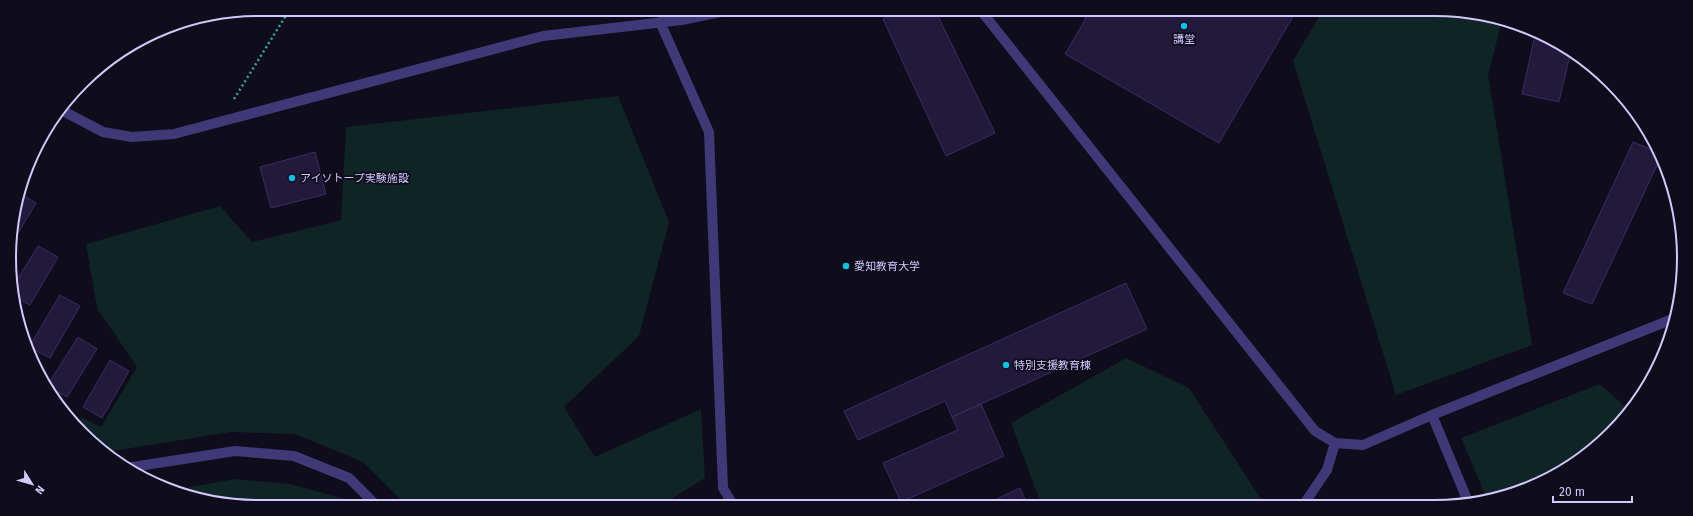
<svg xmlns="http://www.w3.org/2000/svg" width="1693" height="516" font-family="'Fira Sans','Noto Sans JP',sans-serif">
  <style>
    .green { fill: #0f2425 }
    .building { fill: #22193b; stroke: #3b2c66 }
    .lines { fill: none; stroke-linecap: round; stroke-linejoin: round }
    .path { stroke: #32a7a7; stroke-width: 2.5; stroke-dasharray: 2 3; stroke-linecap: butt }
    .lane { stroke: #3f3978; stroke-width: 10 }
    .street { stroke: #3f3978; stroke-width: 10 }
    .poi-dot { fill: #0ac2e6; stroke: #0f0c1b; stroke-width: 1.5 }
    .labels { text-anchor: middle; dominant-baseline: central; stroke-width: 3.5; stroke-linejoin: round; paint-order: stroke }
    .poi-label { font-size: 11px; fill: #d2c8fd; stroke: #0f0c1b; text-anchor: start }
    .rim { fill: none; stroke: #d2c8fd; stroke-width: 2 }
  </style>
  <rect width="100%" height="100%" fill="#0f0c1b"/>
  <path class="green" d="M1321 13 1484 14 1502 21 1488 75 1532 345 1396 395 1293 61Z
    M618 96 669 222 639 336 564 407 595 457 701 409 705 478 665 503H404L363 462 295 434 231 432 106 452 80 426 81 417 101 427 137 367 97 308 86 244 220 206 252 242 341 220 346 127Z
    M1126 358 1189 388 1261 499 1254 504H1041L1011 423Z
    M1600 384 1629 410 1611 434 1545 481 1487 499 1461 438Z
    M235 479 290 484 356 502H209L178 489Z"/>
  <path class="building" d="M898 12H936L995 133 946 156 883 19Z
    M1077 12 1295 13 1219 143 1065 54 1086 18Z
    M1535 35 1571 50 1559 102 1522 94Z
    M1633 142 1655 151 1659 161 1592 304 1563 293Z
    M315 152 326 194 271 208 260 167Z
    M21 194 36 203 12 243 11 226Z
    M38 246 58 257 30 305 16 298 15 283Z
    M1126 283 1147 329 952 417 945 401 858 440 844 411Z
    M60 295 80 306 50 358 29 347Z
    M78 337 97 349 67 397 47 386Z
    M110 360 129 371 102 418 83 407Z
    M981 404 1004 456 901 502 883 463 958 430 952 417Z
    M1020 488 1027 504H986Z"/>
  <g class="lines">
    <path class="path" d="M234 99 290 9"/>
    <path class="lane" d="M982 12 1315 431 1335 443 1363 445 1432 415 1675 318
      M660 22 709 132 723 488 732 503
      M63 111 103 132 132 137 174 134 543 36 682 20 725 11"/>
    <path class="street" d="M1432 415 1469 504
      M126 468 235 451 294 456 349 478 374 503
      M1304 504 1327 470 1335 443"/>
  </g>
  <g class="poi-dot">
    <circle cx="1184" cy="26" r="4"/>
    <circle cx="292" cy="178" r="4"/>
    <circle cx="846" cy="266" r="4"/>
    <circle cx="1006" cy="365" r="4"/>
  </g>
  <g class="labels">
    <g class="poi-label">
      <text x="1184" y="39" text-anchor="middle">講堂</text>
      <text x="300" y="178">アイソトープ実験施設</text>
      <text x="854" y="266">愛知教育大学</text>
      <text x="1014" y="365">特別支援教育棟</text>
    </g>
  </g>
  <path d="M0 0H1693V516H0ZM258 16H1435A242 242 0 0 1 1677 258V258A242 242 0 0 1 1435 500H258A242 242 0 0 1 16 258V258A242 242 0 0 1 258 16Z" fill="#0f0c1b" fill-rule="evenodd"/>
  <path class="rim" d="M258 16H1435A242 242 0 0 1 1677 258V258A242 242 0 0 1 1435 500H258A242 242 0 0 1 16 258V258A242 242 0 0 1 258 16Z"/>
  <g transform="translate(32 484) rotate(127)" stroke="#0f0c1b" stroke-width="3" paint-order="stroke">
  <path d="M0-3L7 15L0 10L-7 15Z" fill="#d2c8fd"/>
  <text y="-6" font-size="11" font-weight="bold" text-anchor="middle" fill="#d2c8fd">N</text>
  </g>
  <path d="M1553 496v6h79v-6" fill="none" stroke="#d2c8fd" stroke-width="2"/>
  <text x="1559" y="496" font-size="12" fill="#d2c8fd" stroke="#0f0c1b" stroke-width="3" paint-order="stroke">20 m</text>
</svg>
